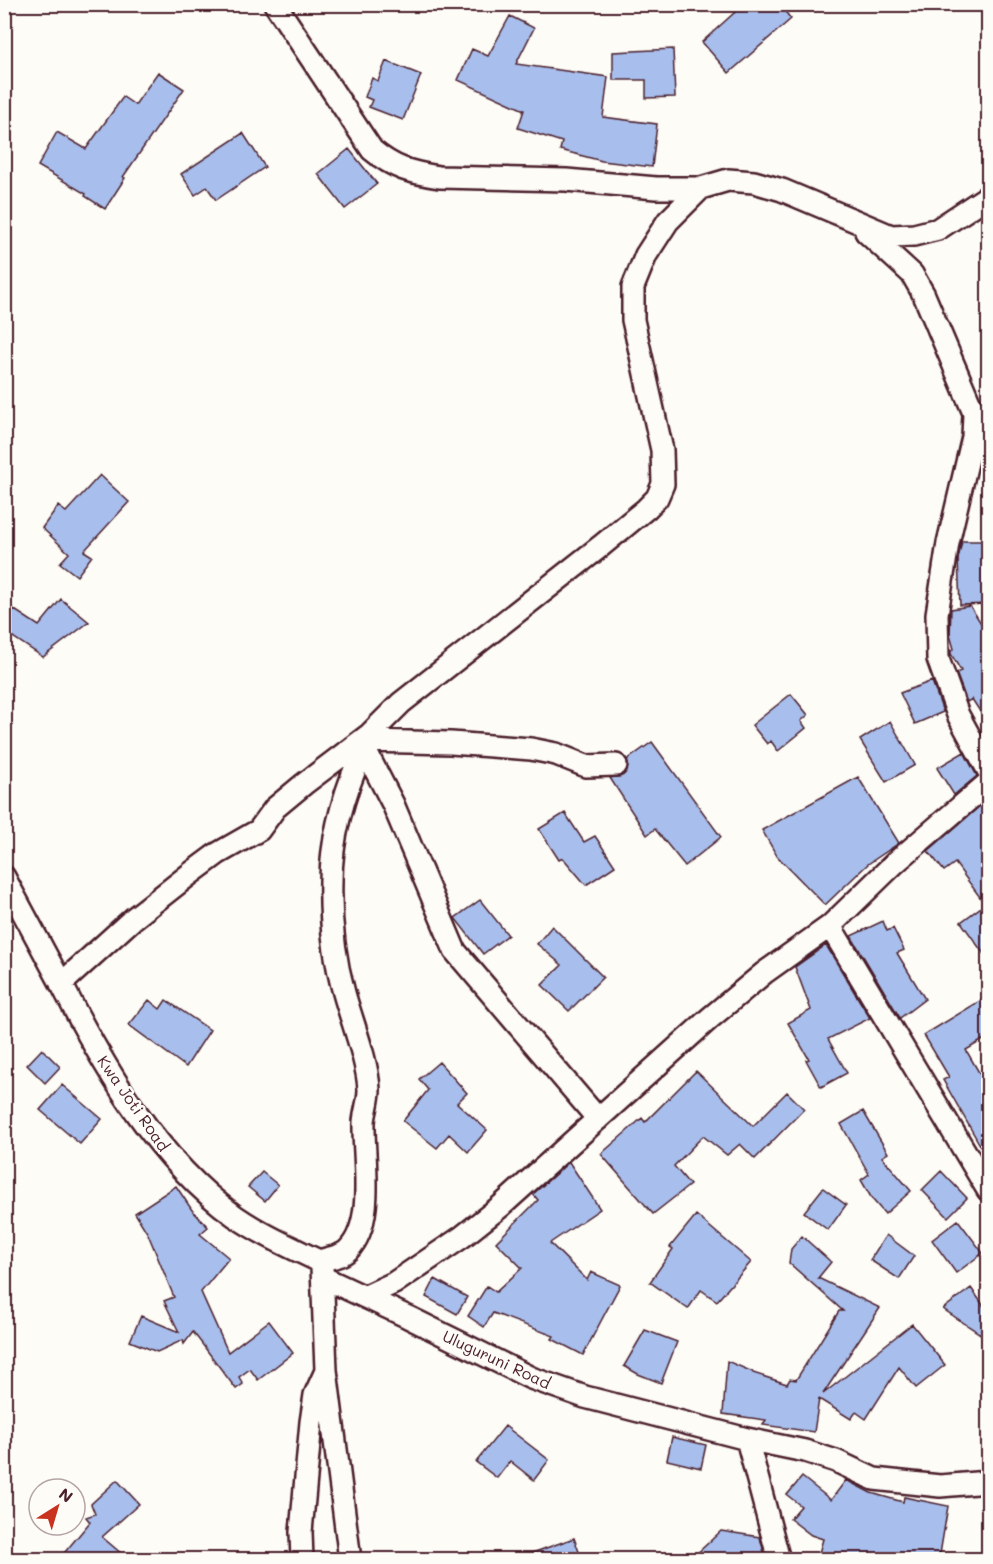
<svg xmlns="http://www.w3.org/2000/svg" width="993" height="1564" font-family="Mali,sans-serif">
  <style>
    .building { fill: #a8beec; stroke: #4a1f2b; stroke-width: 1.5 }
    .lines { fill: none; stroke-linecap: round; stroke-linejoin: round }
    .street-casing { stroke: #4a1f2b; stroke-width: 26 }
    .street { stroke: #fdfcf7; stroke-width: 21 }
    .labels { text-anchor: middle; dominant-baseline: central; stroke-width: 5; stroke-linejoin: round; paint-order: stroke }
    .street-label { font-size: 16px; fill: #4a1f2b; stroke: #fdfcf7 }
  </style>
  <rect width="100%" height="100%" fill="#fdfcf7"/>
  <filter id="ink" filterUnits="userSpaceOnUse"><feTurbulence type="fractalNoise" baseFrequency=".0167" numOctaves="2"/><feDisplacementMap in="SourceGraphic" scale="12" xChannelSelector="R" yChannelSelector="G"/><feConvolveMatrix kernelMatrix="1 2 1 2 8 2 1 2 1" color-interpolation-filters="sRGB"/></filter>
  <g filter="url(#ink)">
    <path class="building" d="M744 4H779L791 19 729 73 702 42Z
      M510 16 534 28 516 64 608 77 603 117 657 124 652 167 602 161 560 150 562 142 518 128 524 110 458 80 472 49 488 56Z
      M673 49 675 97 646 98V80H613V52Z
      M386 61 421 75 403 120 369 107 372 100 365 97 372 78 378 81Z
      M158 72 184 89 123 177 125 178 105 209 85 196 86 194 38 166 57 132 86 149 123 97 135 105Z
      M243 133 265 167 216 200 207 187 195 195 181 174Z
      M349 149 377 184 345 209 318 174Z
      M100 475 129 502 84 551 92 556 77 576 60 563 69 553 42 528 58 506 66 512Z
      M962 541H988V604L960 605 958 559Z
      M61 599 89 622 43 657 4 631V603L39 626Z
      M970 606 988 634V724L972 699 967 702 956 673 961 671 951 654V651L954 649 950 635 951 609Z
      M932 681 943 712 915 724 900 693Z
      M791 694 808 715 801 721 806 728 778 751 771 741 767 744 752 725Z
      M890 721 915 765 886 782 860 740Z
      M652 742 721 837 685 866 655 829 647 835 610 778 623 775 627 770V760Z
      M964 752 977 776 954 795 937 768Z
      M858 777 899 843 868 864 825 905 777 856 762 830Z
      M988 799V960L961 922 985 904 955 863 944 871 928 851Z
      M565 813 584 842 595 836 615 866 586 885 563 858 559 860 539 829Z
      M480 900 508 935 483 954 455 918Z
      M883 921 887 931 893 928 904 950 897 953 925 999 900 1018 851 936Z
      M552 926 603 977 569 1011 542 985 562 965 537 944Z
      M826 945 870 1018 828 1039 847 1073 821 1087 806 1060 809 1059 788 1023 811 1010 795 967Z
      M988 996V1037L966 1050 988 1088V1159L943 1080 949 1077 924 1035Z
      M149 1000 160 1009 166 1000 210 1030 186 1067 129 1025Z
      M42 1049 60 1067 45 1083 27 1065Z
      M439 1062 467 1093 457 1103 487 1130 468 1152 449 1134 437 1148 403 1121 428 1090 419 1079Z
      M696 1071 753 1126 787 1092 804 1109 755 1159 740 1144 727 1155 703 1136 674 1166 690 1185 653 1214 601 1154 642 1118 645 1122Z
      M62 1085 102 1119 80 1144 40 1110Z
      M863 1111 888 1153 882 1157 911 1191 885 1214 872 1199 861 1180 869 1174 841 1124Z
      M569 1162 600 1209 550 1243 587 1280 591 1272 620 1285 583 1355 552 1339 554 1336 493 1313 484 1327 468 1316 487 1286 496 1292 522 1268 496 1242 538 1200 533 1194Z
      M941 1171 967 1198 948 1217 922 1190Z
      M262 1172 278 1185 265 1201 248 1187Z
      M176 1186 192 1210 208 1227 200 1234 229 1258 201 1292 228 1352 269 1321 293 1353 258 1380 250 1369 239 1377 243 1384 236 1389 193 1332 184 1344 183 1340 157 1352 130 1341 141 1316 179 1332 164 1301 174 1297 148 1234 135 1213Z
      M823 1188 846 1205 828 1230 804 1212Z
      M696 1215 751 1262 717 1301 701 1290 688 1309 650 1282 673 1249 670 1247Z
      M958 1220 983 1253 956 1273 932 1240Z
      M886 1235 914 1256 899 1279 870 1260Z
      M802 1236 831 1262 818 1278 880 1308 823 1394 912 1324 945 1365 916 1388 899 1367 866 1419 856 1412 851 1419 819 1399 814 1432 763 1425 766 1420 723 1414 727 1361 753 1372V1373L787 1384 790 1379 796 1380 839 1311H843L789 1263 791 1249Z
      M435 1279 467 1297 457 1314 426 1297Z
      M971 1288 988 1312V1339L943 1309Z
      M645 1330 677 1342 661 1383 638 1374 624 1366Z
      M505 1426 549 1460 534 1480 510 1461 497 1478 476 1462Z
      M672 1437 706 1445 701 1468 667 1460Z
      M802 1477 831 1500 846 1480 871 1493 903 1502 904 1497 948 1506 939 1560H843L819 1553 823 1539 811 1535 790 1519 801 1506 787 1495Z
      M117 1480 139 1504 102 1537 129 1560H62L60 1558 90 1522 86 1517 95 1514 91 1504Z
      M721 1531 760 1537 766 1560H690Z
      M574 1538 582 1560H522L521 1557Z"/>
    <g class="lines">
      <defs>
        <path id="street" d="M275 4 372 150C395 169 409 172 439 177L566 180 656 188H701
          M866 232 912 274 924 295 974 413 973 437 948 543 937 614 938 659 958 715 988 770
          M367 741 451 743 531 749 556 754 586 766 616 765
          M364 748 393 804 455 951 598 1119
          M4 877C23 913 43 949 62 985 104 1068 158 1161 235 1216 261 1234 290 1247 319 1261L322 1267 326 1370 350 1560
          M830 926 988 1190
          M61 984 134 918 190 874 217 854 259 830 275 808 304 784 370 734 401 703 601 546 646 509 657 498 663 484 662 450 633 320V287L646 255 668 221 701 188 728 180 754 182 782 190 891 236 914 235 938 229 988 196
          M319 1261C328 1258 341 1257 348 1250 376 1222 363 1158 364 1122 365 1111 369 1101 369 1090 368 1062 352 1022 344 993 334 957 330 919 331 881 331 831 348 781 369 737
          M324 1278 408 1317 531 1378 585 1397 747 1439 805 1451 836 1461 874 1479 940 1486 988 1482
          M366 1296 394 1283 462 1237 501 1206 710 1018 764 973 830 926 896 862 988 783
          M747 1439 779 1560
          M302 1560 301 1532 311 1422 315 1395 325 1373"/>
      </defs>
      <use href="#street" class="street-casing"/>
      <use href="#street" class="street"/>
    </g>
  </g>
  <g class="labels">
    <g class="street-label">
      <text transform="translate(134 1103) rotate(55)">Kwa Joti Road</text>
      <text transform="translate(497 1359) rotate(25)">Uluguruni Road</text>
    </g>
  </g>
  <rect width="993" height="1564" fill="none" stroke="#fdfcf7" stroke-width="24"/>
  <rect x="12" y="12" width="969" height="1540" fill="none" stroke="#4a1f2b" stroke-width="2" filter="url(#ink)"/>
  <g transform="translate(57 1507) rotate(37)"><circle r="28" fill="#fdfcf7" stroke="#b5a4a5" stroke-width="1.5"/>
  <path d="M0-4.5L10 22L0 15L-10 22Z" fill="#c8321e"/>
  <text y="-9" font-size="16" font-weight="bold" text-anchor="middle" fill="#4a1f2b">N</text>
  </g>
</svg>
